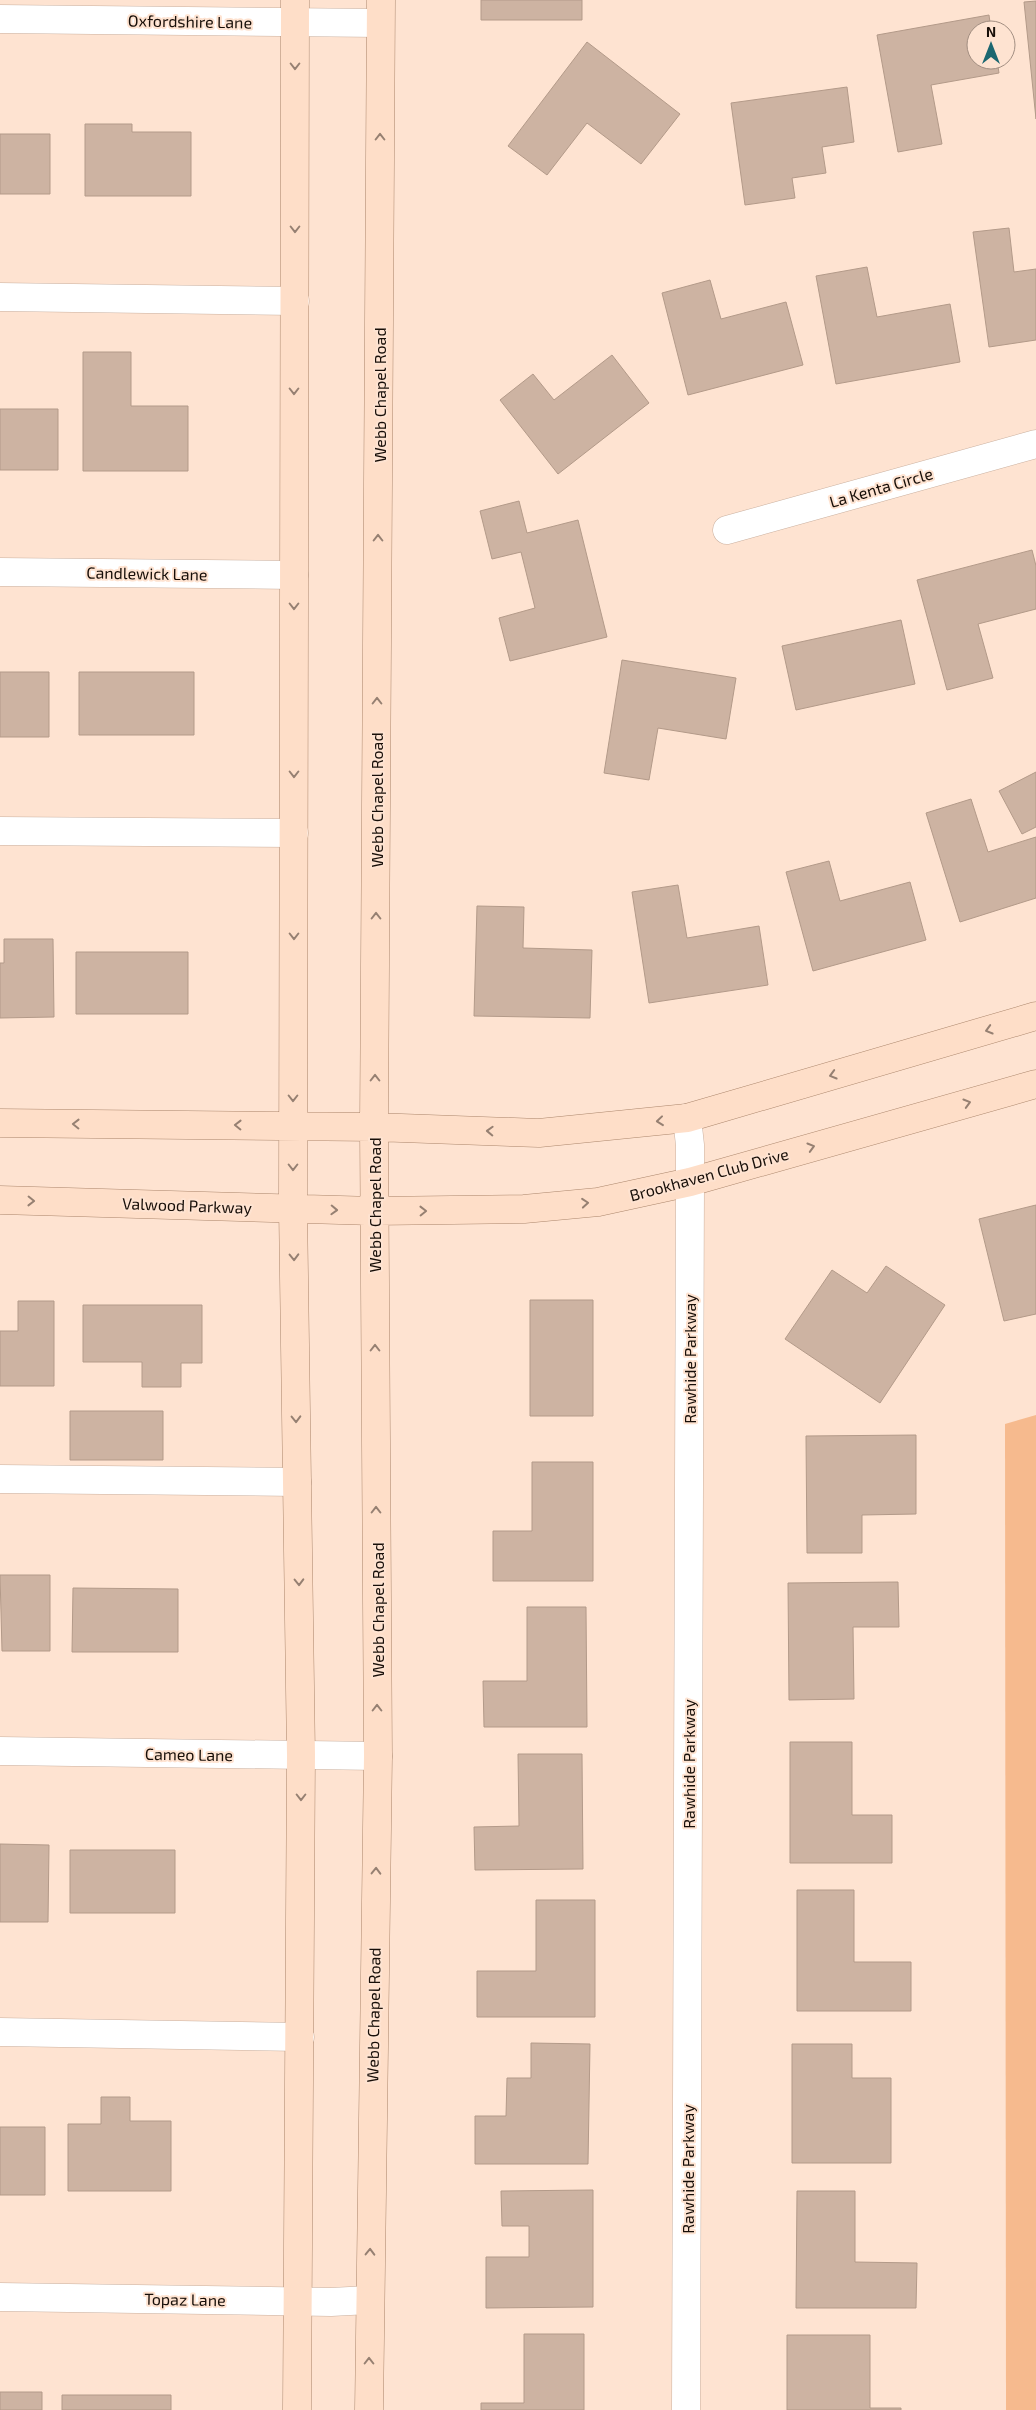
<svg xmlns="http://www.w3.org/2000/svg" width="1036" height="2410" font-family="'Exo 2',sans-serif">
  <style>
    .green { fill: #f6ba8e }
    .building { fill: #cdb3a2; stroke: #b39a89 }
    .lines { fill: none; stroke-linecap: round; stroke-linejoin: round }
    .minor-casing { stroke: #cab09f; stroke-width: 29 }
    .major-casing { stroke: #ac876d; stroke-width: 29 }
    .minor { stroke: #fff; stroke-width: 28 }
    .major { stroke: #fedec8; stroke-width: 28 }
    .oneway { stroke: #968072 }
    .labels { text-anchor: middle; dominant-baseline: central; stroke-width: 4; stroke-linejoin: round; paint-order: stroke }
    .street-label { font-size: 16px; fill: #170e08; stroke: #fee3d1 }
  </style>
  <rect width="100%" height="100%" fill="#fee3d1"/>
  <path class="green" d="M1036 1415V2410H1006L1005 1424Z"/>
  <path class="building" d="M481 0H582V20H481Z
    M1036 1V119L1024 2Z
    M989 15 991 30H976V60H997L999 73 931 85 942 144 898 152 877 35Z
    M587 42 680 114 641 164 587 123 547 175 508 146Z
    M847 87 854 142 822 147 826 173 792 178 795 198 745 205 731 103Z
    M85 124H132V132H191V196H85Z
    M0 134H50V194H0Z
    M1009 228 1014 272 1036 269V340L989 347 973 232Z
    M867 267 877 317 950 304 960 362 836 384 816 276Z
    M710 280 721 319 786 302 803 365 688 395 662 293Z
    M83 352H131V406H188V471H83Z
    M612 355 649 403 558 474 500 400 533 374 554 400Z
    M0 409H58V470H0Z
    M519 501 527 533 578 520 607 637 510 661 499 618 535 608 521 552 492 559 480 511Z
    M1032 550 1036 566V609L978 624 993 678 947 690 917 580Z
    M901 620 915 684 796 710 782 646Z
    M622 660 736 678 726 739 658 728 649 780 604 773Z
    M0 672H49V737H0Z
    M79 672H194V735H79Z
    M1036 772V827L1022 834 999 791Z
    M971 799 988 852 1036 837V898L960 922 926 813Z
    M829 861 840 901 910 882 926 940 813 971 786 872Z
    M678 885 687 938 759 926 768 985 649 1003 632 892Z
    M477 906 524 907 523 948 592 950 590 1018 474 1016Z
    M4 939H53L54 1017 0 1018V963H4Z
    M76 952H188V1014H76Z
    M1036 1205V1314L1004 1321 979 1219Z
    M886 1266 945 1305 880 1403 785 1339 832 1270 867 1293Z
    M530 1300H593V1416H530Z
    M18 1301H54V1386H0V1331H18Z
    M83 1305H202V1363H181V1387H142V1362H83Z
    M70 1411H163V1460H70Z
    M916 1435V1514L862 1515V1553H807L806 1436Z
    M532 1462H593V1581H493V1531H532Z
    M0 1575H50V1651H2Z
    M898 1582 899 1627H853L854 1699 789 1700 788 1583Z
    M73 1588 178 1589V1652H72Z
    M527 1607H586L587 1727H484L483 1681H527Z
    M790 1742H852V1815H892V1863H790Z
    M518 1754H582L583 1869 475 1870 474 1827 519 1826Z
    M0 1844 49 1845 48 1922H0Z
    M70 1850H175V1913H70Z
    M797 1890H854V1962H911V2011H797Z
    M536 1900H595V2017H477V1971H536Z
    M531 2043 590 2044 588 2164H475V2116H506L507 2078H531Z
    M792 2044H852V2078H891V2163H792Z
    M101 2097H130V2121H171V2191H68V2124H101Z
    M0 2127H45V2195H0Z
    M593 2190V2307L486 2308V2257H529V2226H502L501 2191Z
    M797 2191H855V2262L917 2263 916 2308H796Z
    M524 2334H584V2410H481V2403H524Z
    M787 2335H870V2408H901V2410H787Z
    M0 2392H42V2410H0Z
    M62 2395H171V2410H62Z"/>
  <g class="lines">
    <defs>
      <path id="minor" d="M0 19 380 23
        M0 297 295 301
        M727 530 1036 444
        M0 572 294 575
        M0 831 294 833
        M0 1479 297 1482
        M0 1751 378 1756
        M0 2032 300 2037
        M0 2297 331 2302 369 2300
        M686 2410 690 1182V1145L687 1118"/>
      <path id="major" d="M295 0 293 1208 301 1755 297 2410
        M0 1123 374 1127 539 1133 687 1118 1036 1016
        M0 1200 374 1211 524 1209 598 1202 690 1182 1036 1084
        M369 2410 378 1756 374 1127 381 0"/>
    </defs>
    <use href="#minor" class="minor-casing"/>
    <use href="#major" class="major-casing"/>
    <use href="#minor" class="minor"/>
    <use href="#major" class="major"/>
  </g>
  <defs><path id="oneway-chevron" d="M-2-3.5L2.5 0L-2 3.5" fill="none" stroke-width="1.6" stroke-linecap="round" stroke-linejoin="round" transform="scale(1.25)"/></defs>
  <g class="oneway">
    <use href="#oneway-chevron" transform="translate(295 66) rotate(90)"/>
    <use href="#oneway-chevron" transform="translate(380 137) rotate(-90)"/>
    <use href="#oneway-chevron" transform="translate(295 229) rotate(90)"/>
    <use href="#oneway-chevron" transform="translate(294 391) rotate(90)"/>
    <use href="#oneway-chevron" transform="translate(378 538) rotate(-90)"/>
    <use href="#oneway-chevron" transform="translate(294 606) rotate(90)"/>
    <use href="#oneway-chevron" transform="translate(377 701) rotate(-90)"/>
    <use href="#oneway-chevron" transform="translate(294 774) rotate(90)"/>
    <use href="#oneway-chevron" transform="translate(376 916) rotate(-90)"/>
    <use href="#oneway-chevron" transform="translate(294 936) rotate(90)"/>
    <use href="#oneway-chevron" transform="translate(989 1030) rotate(164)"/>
    <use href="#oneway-chevron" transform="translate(833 1075) rotate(164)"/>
    <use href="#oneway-chevron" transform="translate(375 1078) rotate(-90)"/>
    <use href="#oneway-chevron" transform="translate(293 1098) rotate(90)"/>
    <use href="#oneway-chevron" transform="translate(967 1103) rotate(-16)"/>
    <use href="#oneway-chevron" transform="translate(660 1121) rotate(174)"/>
    <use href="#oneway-chevron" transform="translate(76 1124) rotate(-179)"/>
    <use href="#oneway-chevron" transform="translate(238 1125) rotate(-179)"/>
    <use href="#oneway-chevron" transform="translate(490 1131) rotate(-178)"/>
    <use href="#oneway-chevron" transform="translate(811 1147) rotate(-16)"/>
    <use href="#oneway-chevron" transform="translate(293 1167) rotate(90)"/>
    <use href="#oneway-chevron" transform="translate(31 1201) rotate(1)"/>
    <use href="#oneway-chevron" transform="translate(585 1203) rotate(-5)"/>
    <use href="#oneway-chevron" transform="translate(334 1210) rotate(2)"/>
    <use href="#oneway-chevron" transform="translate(423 1211) rotate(-1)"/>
    <use href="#oneway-chevron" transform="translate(294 1257) rotate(89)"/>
    <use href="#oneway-chevron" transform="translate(375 1348) rotate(-90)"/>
    <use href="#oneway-chevron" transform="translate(296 1419) rotate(89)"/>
    <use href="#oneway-chevron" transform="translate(376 1510) rotate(-90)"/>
    <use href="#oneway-chevron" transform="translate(299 1582) rotate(89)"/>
    <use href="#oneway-chevron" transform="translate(377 1708) rotate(-90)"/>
    <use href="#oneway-chevron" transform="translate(301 1797) rotate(90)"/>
    <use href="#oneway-chevron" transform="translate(376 1871) rotate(-89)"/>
    <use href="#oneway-chevron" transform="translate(370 2252) rotate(-89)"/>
    <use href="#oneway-chevron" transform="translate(369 2361) rotate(-90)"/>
  </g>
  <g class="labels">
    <g class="street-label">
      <text transform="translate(190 21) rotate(1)">Oxfordshire Lane</text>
      <text transform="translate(379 395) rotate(-90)">Webb Chapel Road</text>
      <text transform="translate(881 487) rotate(-16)">La Kenta Circle</text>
      <text transform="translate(147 573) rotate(1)">Candlewick Lane</text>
      <text transform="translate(376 800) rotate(-90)">Webb Chapel Road</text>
      <text transform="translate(709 1174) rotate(-15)">Brookhaven Club Drive</text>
      <text transform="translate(187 1205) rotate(2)">Valwood Parkway</text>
      <text transform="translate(374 1205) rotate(-90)">Webb Chapel Road</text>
      <text transform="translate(689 1359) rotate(-90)">Rawhide Parkway</text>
      <text transform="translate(377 1610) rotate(-90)">Webb Chapel Road</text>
      <text transform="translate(189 1754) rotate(1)">Cameo Lane</text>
      <text transform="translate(688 1764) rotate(-90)">Rawhide Parkway</text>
      <text transform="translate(373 2015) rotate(-89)">Webb Chapel Road</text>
      <text transform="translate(687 2169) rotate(-90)">Rawhide Parkway</text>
      <text transform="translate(185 2299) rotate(1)">Topaz Lane</text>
    </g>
  </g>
  <g transform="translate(991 45)"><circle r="24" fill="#fee3d1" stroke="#a28e81"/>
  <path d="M0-4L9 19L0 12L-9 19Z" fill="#1c6770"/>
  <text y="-8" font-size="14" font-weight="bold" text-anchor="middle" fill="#170e08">N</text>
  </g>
</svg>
